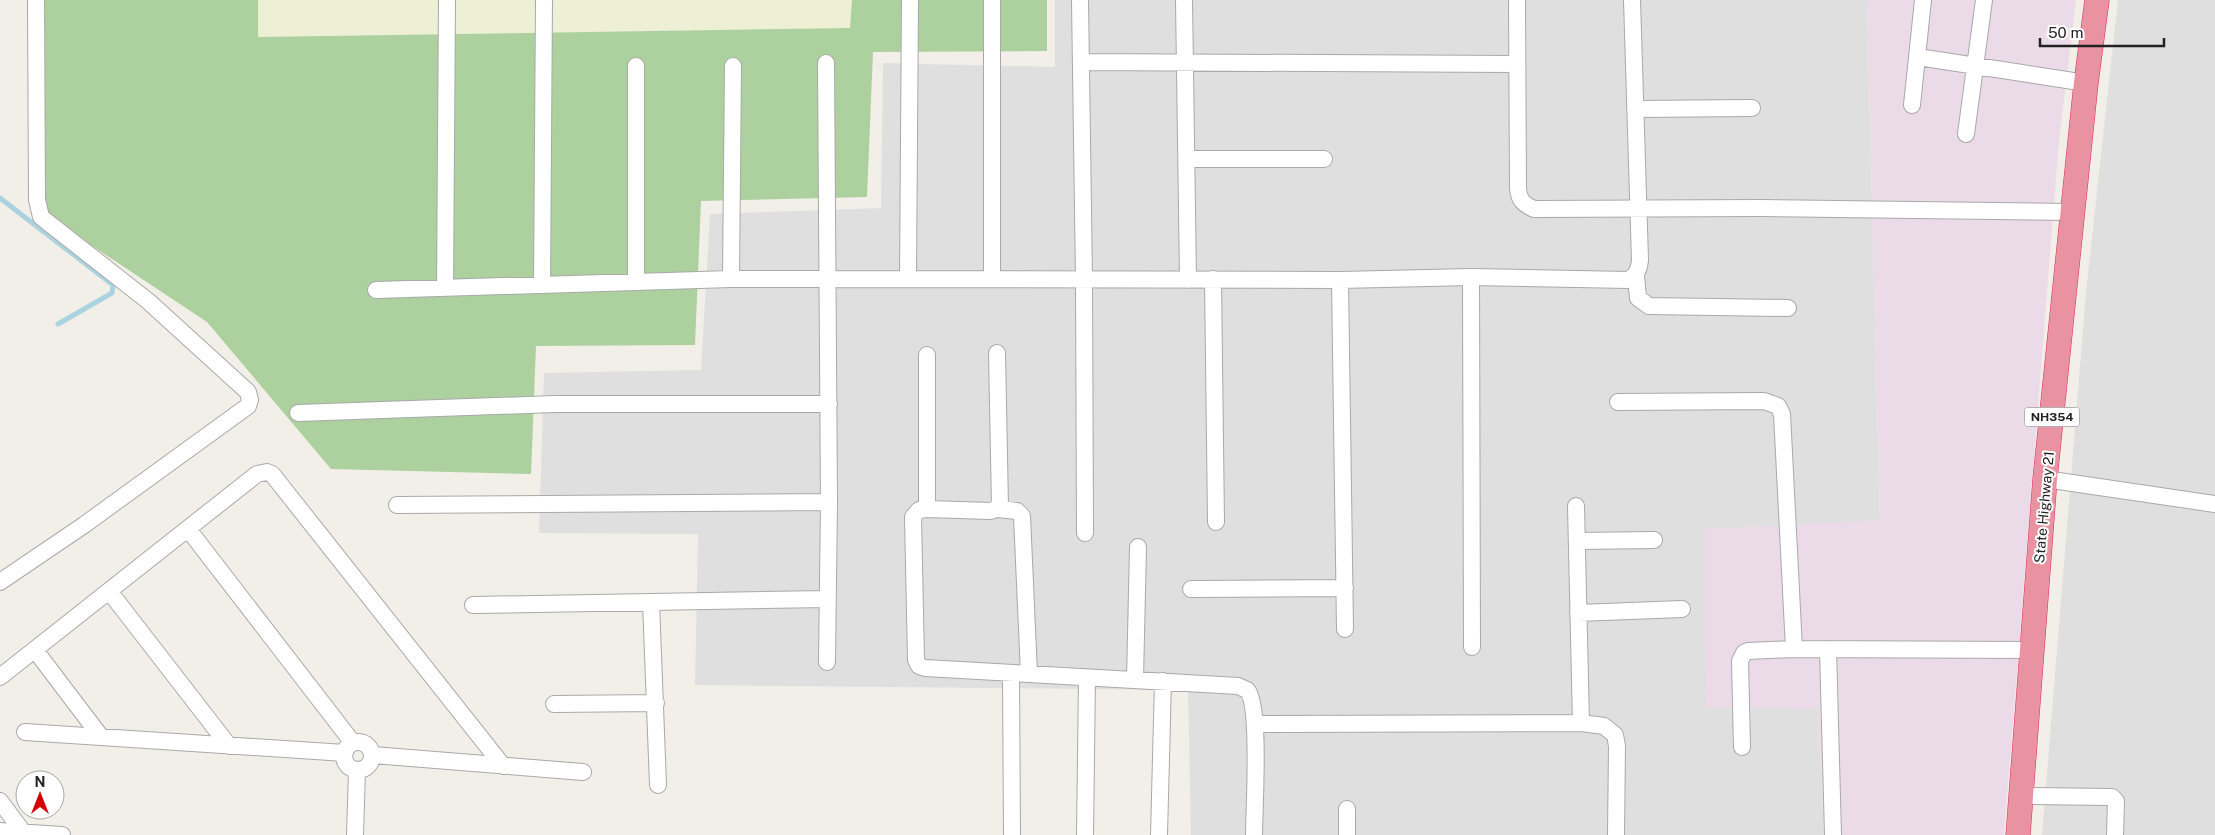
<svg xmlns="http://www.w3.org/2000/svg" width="2215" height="835" font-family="'Public Sans',sans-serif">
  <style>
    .residential { fill: #e0dfdf }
    .industrial { fill: #ebdbe8 }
    .farmland { fill: #eef0d5 }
    .forest { fill: #add19e }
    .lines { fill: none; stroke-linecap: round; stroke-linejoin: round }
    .stream { stroke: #aad3df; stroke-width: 5 }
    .minor-casing { stroke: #a9a9a9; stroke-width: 18 }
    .highway-casing { stroke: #dc2a67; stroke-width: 25 }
    .minor { stroke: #fff; stroke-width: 16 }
    .highway { stroke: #e892a2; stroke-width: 24 }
    .labels { text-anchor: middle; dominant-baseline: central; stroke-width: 4; stroke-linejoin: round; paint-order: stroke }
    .shield { fill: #fff; stroke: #646464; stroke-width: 1 }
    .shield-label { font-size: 12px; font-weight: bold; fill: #222 }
    .street-label { font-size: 14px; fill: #222; stroke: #fff }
  </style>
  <rect width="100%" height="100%" fill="#f2efe9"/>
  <path class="residential" d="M1055 0H1867L1880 521 1705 530 1818 709 1824 835H1191L1188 690 695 685 698 534 539 533 544 373 701 370 710 214 881 208 883 63 1055 67Z
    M2118 0H2215V835H2042L2086 292Z"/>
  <path class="industrial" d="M1867 0H2076L2059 141 2004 835H1824L1818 709 1706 707 1705 529 1880 520Z"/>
  <path class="farmland" d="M258 0H852L851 28 258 37Z"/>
  <path class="forest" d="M40 0H258V37L850 28 852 0H1047V51L873 52 867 197 701 201 695 345 536 346 531 474 331 469 207 322 44 214Z"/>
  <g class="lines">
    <path class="stream" d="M0 198 113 285 112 293 58 324"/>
    <defs>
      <path id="minor" d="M1080 0 1084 278 1085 533
        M1184 0 1188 280
        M1517 0 1518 188C1519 200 1523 204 1534 209L1762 208 2074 212
        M1918 57 2086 83
        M1081 62 1517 64
        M826 63 829 502 827 662
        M636 66V282
        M1912 105 1923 0
        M1635 109 1752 108
        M1966 134 1984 0
        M1187 159H1324
        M1636 276 1638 298 1649 306 1788 308
        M1471 277 1472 647
        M908 278 910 0
        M731 279 733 66
        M992 279V0
        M1213 279 1216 522
        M1340 280 1345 629
        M542 285 544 0
        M445 288 447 0
        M376 290 731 279H828L1340 280 1471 277 1629 280C1637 274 1639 270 1640 260L1632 0
        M997 353 1000 507 991 511 927 509 919 510 913 517 916 660 919 666 925 668 1238 686 1247 690C1261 705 1254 809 1254 835
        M1618 402 1764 401 1778 406 1782 414 1794 649
        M298 413 555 404H829
        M2045 479 2215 504
        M397 505 829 502
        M1576 506 1581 723
        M927 509V355
        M998 509 1017 511 1022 516 1029 674
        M188 529 353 743
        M1577 541 1654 540
        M0 582 84 525 248 406 250 400 248 392 148 301 41 217 37 200 36 0
        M1191 589 1345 588
        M109 591 229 746
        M651 602 658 785
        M473 605 828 599
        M1578 613 1682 609
        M1828 649 1833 835
        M35 650 101 737
        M1011 674 1012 835
        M0 677 257 474 267 472 272 474 503 766
        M1135 679 1138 547
        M554 704 656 703
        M1255 724 1581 723 1604 726 1615 735 1617 746 1616 835
        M25 732 345 753
        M344 756a14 14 0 1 1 28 0a14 14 0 1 1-28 0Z
        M1742 747 1740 661 1744 653 1748 651 1794 649 2033 650
        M373 755 583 772
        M2021 796 2112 797 2116 801 2115 835
        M0 801 23 832
        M0 831 62 835
        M355 835 357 770
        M1085 835 1087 678
        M1159 835 1163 681
        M1347 835V809"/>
      <path id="highway" d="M2018 835 2045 479 2086 83 2097 0"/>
    </defs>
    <use href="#minor" class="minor-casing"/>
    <use href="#highway" class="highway-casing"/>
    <use href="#minor" class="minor"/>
    <use href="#highway" class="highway"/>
  </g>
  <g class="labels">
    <rect class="shield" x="2024.5" y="407.5" width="55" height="19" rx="4"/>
    <g class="shield-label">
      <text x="2052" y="417">NH354</text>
    </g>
    <g class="street-label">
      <text transform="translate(2044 507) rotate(-85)">State Highway 21</text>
    </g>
  </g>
  <g transform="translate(40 795)"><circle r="24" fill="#ffffff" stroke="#a7a7a7"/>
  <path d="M0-4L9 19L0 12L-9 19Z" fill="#d40000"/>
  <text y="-8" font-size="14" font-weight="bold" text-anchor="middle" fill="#222222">N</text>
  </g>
  <path d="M2040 38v8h124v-8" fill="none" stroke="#222222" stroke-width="2.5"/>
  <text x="2048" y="38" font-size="15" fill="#222222" stroke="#ffffff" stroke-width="4" paint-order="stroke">50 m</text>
</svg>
